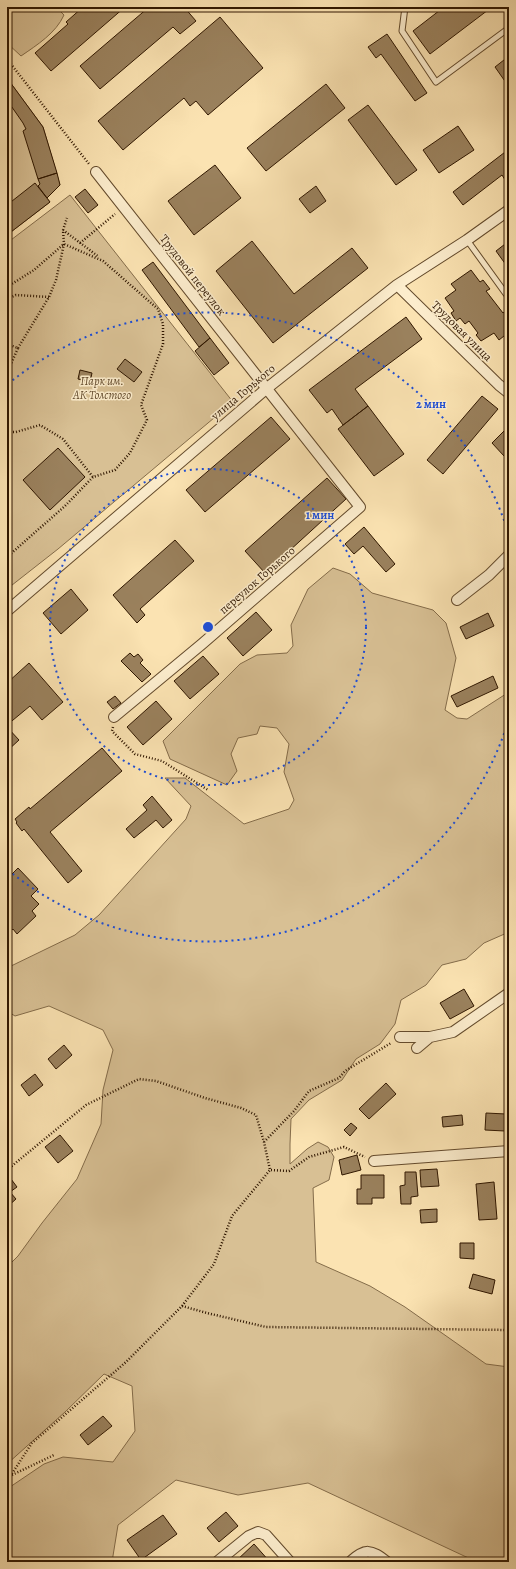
<svg xmlns="http://www.w3.org/2000/svg" width="516" height="1569" font-family="Alegreya,serif">
  <style>
    .green { fill: #d8c094; stroke: #846c4a }
    .building { fill: #9a815d; stroke: #301700 }
    .lines { fill: none; stroke-linecap: round; stroke-linejoin: round }
    .service-casing { stroke: #634a2c; stroke-width: 7 }
    .minor-casing { stroke: #634a2c; stroke-width: 12 }
    .path { stroke: #301700; stroke-width: 2.5; stroke-dasharray: 1 2; stroke-linecap: butt }
    .service { stroke: #fcedcd; stroke-width: 5 }
    .minor { stroke: #fcedcd; stroke-width: 10 }
    .ring { fill: none; stroke: #1d4ed8; stroke-width: 2; stroke-dasharray: 2 4 }
    .labels { text-anchor: middle; dominant-baseline: central; stroke-width: 3; stroke-linejoin: round; paint-order: stroke }
    .street-label { font-size: 12px; fill: #301700; stroke: #fcedcd }
    .park-label { font-size: 12px; font-style: italic; fill: #624a2c; stroke: #fcedcd }
    .centre { fill: #1d4ed8; stroke: #fcedcd; stroke-width: 2 }
    .ring-label { font-size: 12px; text-anchor: middle; font-weight: bold; fill: #1d4ed8; stroke: #fcedcd; stroke-width: 3; stroke-linejoin: round; paint-order: stroke }
  </style>
  <rect width="100%" height="100%" fill="#fbe3b2"/>
  <filter id="stains"><feTurbulence type="fractalNoise" baseFrequency=".005" numOctaves="4"/><feColorMatrix values="0 0 0 0 .2 0 0 0 0 .09 0 0 0 0 .02 0 0 0 .5 -.17"/></filter>
  <radialGradient id="worn" r=".72"><stop offset=".6" stop-color="#630" stop-opacity="0"/><stop offset="1" stop-color="#630" stop-opacity=".3"/></radialGradient>
  <path class="green" d="M7 7H56L64 15C56 33 37 45 21 56L7 43Z
    M7 78 43 127 60 185 47 198 50 202 7 235Z
    M70 195 233 402 58 549 7 589V243Z
    M333 568 350 574 372 593 433 610 446 623 456 658 445 710 457 718 467 719 509 692V932L484 943 466 959 442 965 426 985 401 1000 395 1024 380 1044 356 1059 342 1080 309 1100 291 1119 290 1144V1164L307 1149 318 1142 328 1147 334 1157 329 1180 313 1188 316 1262 370 1286 405 1307 486 1364 509 1367V1562H477L308 1483 238 1495 176 1480 118 1525 112 1562H7V1489L44 1464 63 1457 113 1462 135 1431 132 1386 104 1374 65 1412 7 1464V1267L18 1256 42 1223 77 1179 101 1124 103 1090 113 1050 103 1030 49 1006 15 1016 7 1011V976L9 967 75 935 99 915 186 819 191 806 165 778H185L244 824 289 809 294 800 284 772 289 744 277 728 260 726 257 734 238 738 231 754 237 771 227 785 170 759 163 741 240 664 257 655 287 653 293 646 291 625 308 589Z"/>
  <path class="building" d="M83 7H125L51 71 35 53 68 24 66 22Z
    M149 7H184L196 21 180 34 173 27 100 89 80 66Z
    M444 7H492L430 54 413 31Z
    M220 17 263 68 208 115 196 101 190 106 184 98 123 150 98 121Z
    M387 34 427 93 415 101 381 54 376 58 368 47Z
    M509 56V87L495 67Z
    M7 78 43 127 57 173 38 179 23 131 26 129 23 123 7 100Z
    M326 84 345 108 266 171 247 148Z
    M368 105 417 170 396 185 348 120Z
    M458 126 474 150 439 173 423 150Z
    M509 149V181L507 183 502 175 463 205 453 192Z
    M215 165 241 198 194 235 168 201Z
    M57 173 60 185 47 198 38 186 40 184 38 179Z
    M35 183 50 202 7 235V205Z
    M316 186 326 201 310 213 299 199Z
    M85 189 98 205 88 213 75 197Z
    M252 241 294 294 352 248 368 268 273 343 216 271Z
    M509 241V269L496 251Z
    M153 262 210 338 199 347 142 270Z
    M471 270 480 282 483 280 490 289 486 291 503 313 509 308V332L499 340 494 333 481 341 476 335 478 333 469 321 465 324 460 318 456 321 451 313 454 311 445 298 456 290 451 284Z
    M406 317 422 339 355 389 368 406 343 425 332 409 327 413 309 390Z
    M210 338 229 363 214 375 195 351Z
    M125 359 142 372 134 382 117 369Z
    M80 370 92 373 90 382 78 379Z
    M482 396 498 409 443 474 427 460Z
    M368 406 404 454 374 476 338 429Z
    M271 417 290 439 205 512 186 490Z
    M509 426V451L504 456 492 443Z
    M58 448 85 477 50 510 23 480Z
    M327 478 346 499 265 573 245 551Z
    M364 527 395 564 386 572 363 546 354 554 345 544Z
    M175 540 194 561 140 609 145 615 137 623 113 595Z
    M71 589 88 610 61 634 43 613Z
    M256 612 272 630 243 656 227 638Z
    M488 613 494 626 466 639 460 627Z
    M130 653 134 657 138 654 143 660 140 663 151 674 142 682 121 661Z
    M203 656 219 674 190 699 174 681Z
    M29 663 63 702 42 720 30 706 7 725V683Z
    M493 676 498 688 457 707 451 696Z
    M115 696 121 703 113 709 107 702Z
    M156 701 172 719 143 745 127 727Z
    M7 727 19 740 7 751Z
    M102 748 122 771 50 832 82 871 68 883 24 829 22 831 16 823 17 822 15 819 29 807 30 809Z
    M152 796 172 820 163 828 156 820 134 838 126 829 147 810 143 805Z
    M18 868 38 889 31 896 39 904 32 911 36 916 17 934 13 929 7 935V879Z
    M464 989 474 1006 450 1019 440 1003Z
    M64 1045 72 1055 56 1069 48 1059Z
    M35 1074 43 1085 29 1096 21 1085Z
    M386 1083 396 1094 369 1119 359 1109Z
    M486 1113 506 1114 505 1131 485 1130Z
    M462 1115 463 1125 443 1127 442 1117Z
    M351 1123 357 1128 350 1136 344 1130Z
    M60 1135 73 1151 58 1163 45 1147Z
    M357 1155 361 1170 342 1175 339 1160Z
    M437 1169 439 1186 421 1187 420 1170Z
    M405 1172H416L418 1196 411 1197V1204H401L400 1186 405 1185Z
    M361 1175H384V1198H372V1204H357V1189H361Z
    M11 1179 17 1187 10 1192 16 1199 7 1207V1182Z
    M494 1182 497 1219 479 1220 476 1184Z
    M437 1209V1222L421 1223 420 1210Z
    M460 1243H474V1259L460 1258Z
    M473 1274 495 1280 492 1294 469 1288Z
    M103 1416 112 1426 88 1445 80 1435Z
    M226 1512 238 1526 219 1542 207 1528Z
    M163 1515 177 1534 141 1560 127 1540Z
    M254 1544 270 1562H235Z"/>
  <g class="lines">
    <defs>
      <path id="service" d="M405 7 402 31 436 82 509 28
        M467 240 506 294 509 291"/>
      <path id="minor" d="M96 172 360 507 202 644 114 717
        M397 285 499 385 509 393
        M457 600 489 575 509 555
        M7 611 266 389 397 285 467 240 509 210
        M400 1037H430
        M417 1048 430 1037 453 1032 509 993
        M374 1161 509 1151
        M217 1562 249 1536 258 1532 266 1535 290 1562
        M350 1562C366 1548 370 1549 387 1562"/>
    </defs>
    <use href="#service" class="service-casing"/>
    <use href="#minor" class="minor-casing"/>
    <path class="path" d="M7 59 89 164
      M63 230 99 257
      M80 243 115 214
      M7 287 34 270 64 244 103 261 158 309 163 324V344L141 405 147 420 130 453 115 470 93 477 65 506 7 557
      M7 299 16 295 49 297
      M7 344 18 348 7 373
      M18 348 49 297 56 280 64 244 63 230 67 218
      M7 432H16L40 425 63 439 93 477
      M113 727 112 731 135 754 162 761 208 790
      M264 1142 294 1111 309 1091 339 1078 345 1071 391 1043
      M7 1170 86 1105 139 1079 156 1081 205 1098 241 1108 256 1115 264 1142 270 1170 289 1171 309 1157 344 1147 365 1157
      M182 1306 207 1313 266 1327 509 1330
      M12 1475 54 1455
      M7 1477 11 1475 32 1443 126 1362 182 1306 214 1264 232 1216 270 1170"/>
    <use href="#service" class="service"/>
    <use href="#minor" class="minor"/>
  </g>
  <g class="ring">
    <circle cx="208" cy="627" r="158"/>
    <path d="M508 722A315 315 0 0 1 8 870M8 384A315 315 0 0 1 508 532"/>
  </g>
  <g class="labels">
    <g class="street-label">
      <text transform="translate(193 275) rotate(52)">Трудовой переулок</text>
      <text transform="translate(462 331) rotate(45)">Трудовая улица</text>
      <text transform="translate(243 392) rotate(-40)">улица Горького</text>
      <text transform="translate(257 580) rotate(-41)">переулок Горького</text>
    </g>
    <g class="park-label">
      <text x="102" y="381">Парк им.<tspan x="102" dy="14">АК Толстого</tspan></text>
    </g>
  </g>
  <circle cx="208" cy="627" r="6" class="centre"/>
  <g class="ring-label">
    <text x="431" y="408">2 мин</text>
    <text x="320" y="519">1 мин</text>
  </g>
  <rect width="516" height="1569" fill="none" stroke="#fbe3b2" stroke-width="24"/>
  <rect x="8" y="8" width="500" height="1553" fill="none" stroke="#301700" stroke-width="2"/>
  <rect x="12" y="12" width="492" height="1545" fill="none" stroke="#301700"/>
  <rect width="100%" height="100%" filter="url(#stains)"/>
  <rect width="100%" height="100%" fill="url(#worn)"/>
</svg>
